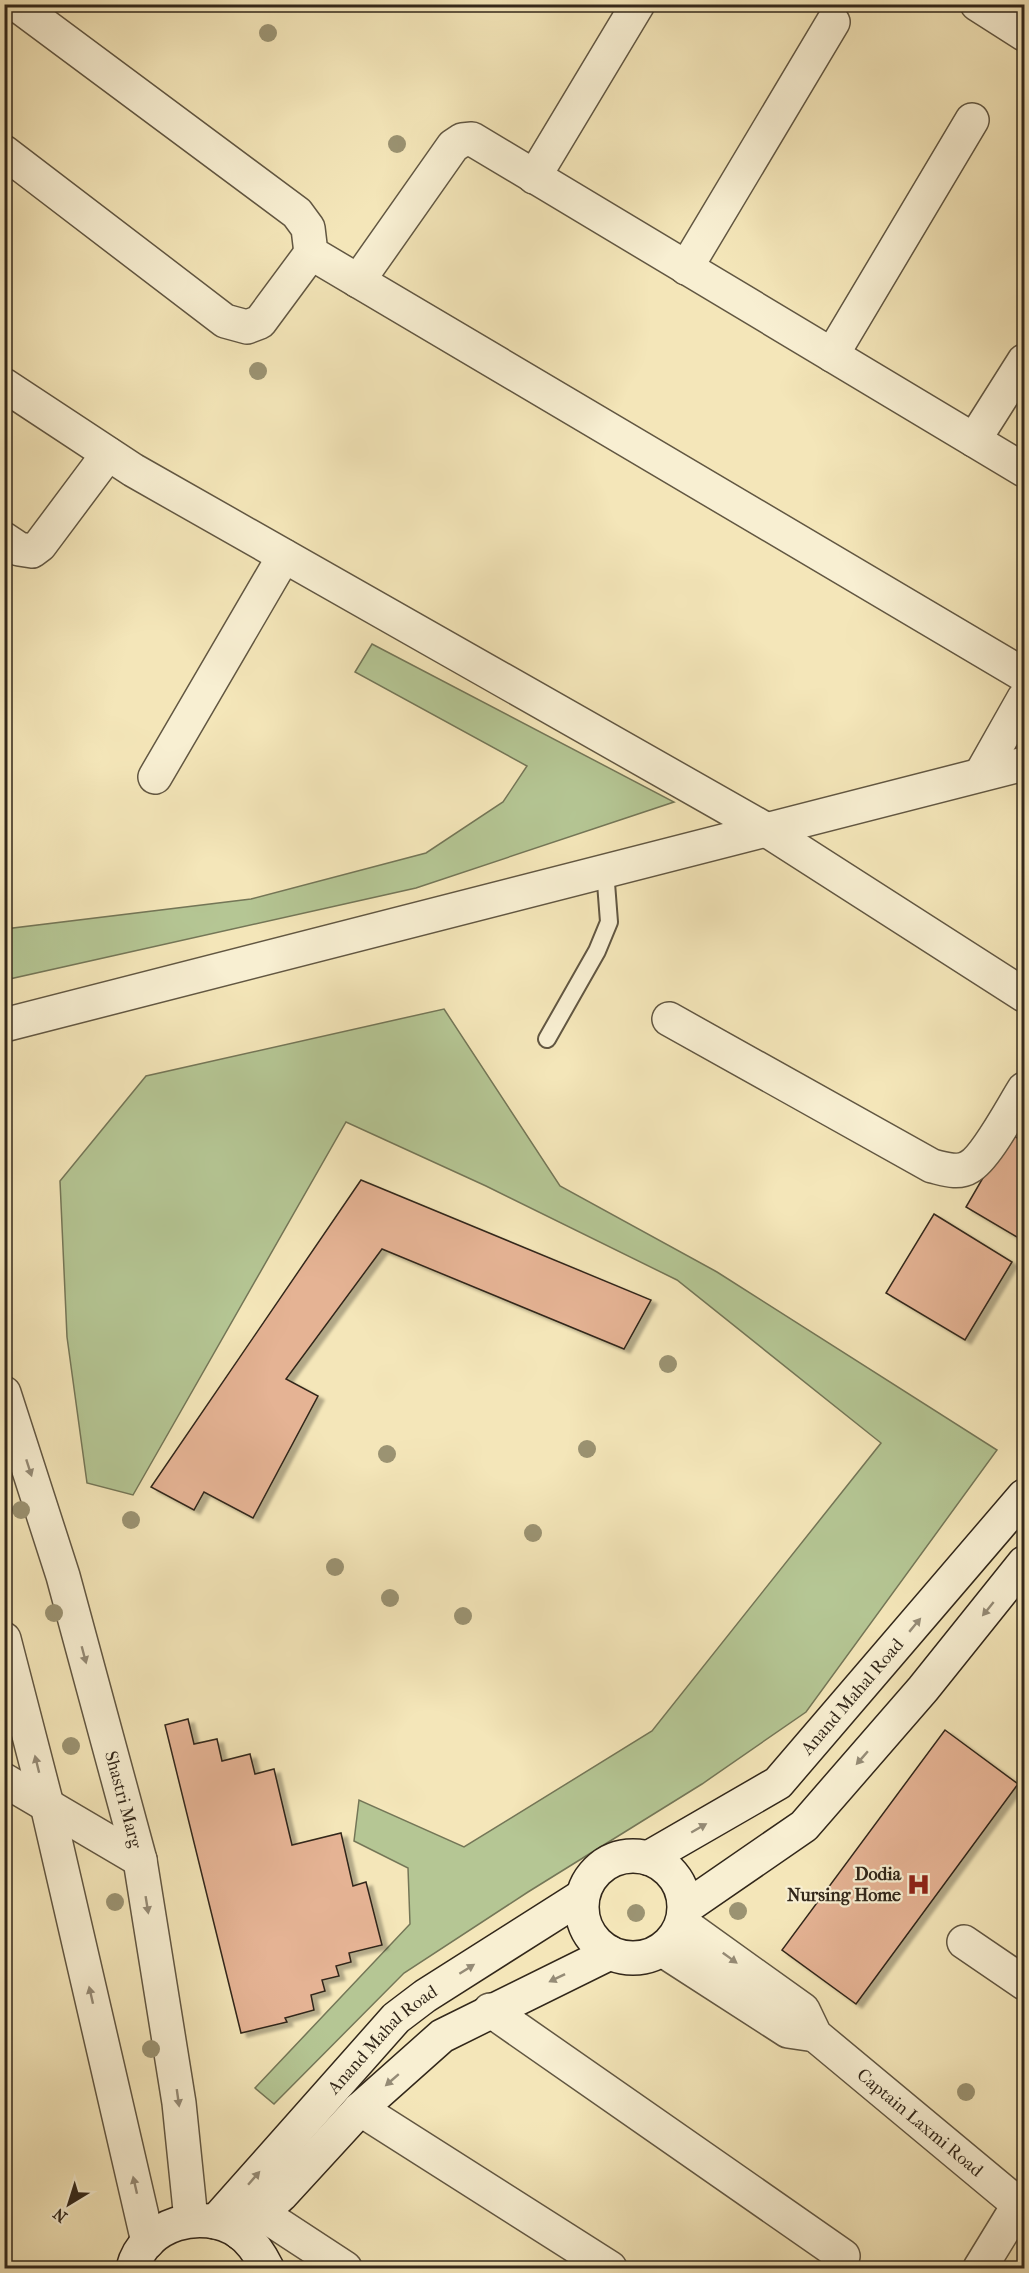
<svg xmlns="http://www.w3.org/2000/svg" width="1029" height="2273" font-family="'IM FELL French Canon',serif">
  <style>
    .green { fill: #b5c694; stroke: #747657; stroke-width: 1.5 }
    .building { fill: #e5b394; stroke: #32271a; stroke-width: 1.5; filter: url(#shadow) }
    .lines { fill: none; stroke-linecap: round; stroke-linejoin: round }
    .service-casing { stroke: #625742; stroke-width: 20 }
    .minor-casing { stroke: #625742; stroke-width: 36 }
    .secondary-casing { stroke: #32271a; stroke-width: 36 }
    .service { stroke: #f8efd2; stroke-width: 16 }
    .minor { stroke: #f8efd2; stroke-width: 33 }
    .secondary { stroke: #f8efd2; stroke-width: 33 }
    .tree { fill: #9b9372 }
    .oneway { fill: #958b76 }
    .labels { text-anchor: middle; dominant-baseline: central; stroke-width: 4.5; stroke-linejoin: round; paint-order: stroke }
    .street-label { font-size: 18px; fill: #32271a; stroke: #f8efd2 }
    .poi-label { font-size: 18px; font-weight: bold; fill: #32271a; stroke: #f8efd2; text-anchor: end }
  </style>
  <defs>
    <filter id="shadow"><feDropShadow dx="6" dy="4" stdDeviation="1.5" flood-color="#0004"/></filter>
  </defs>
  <rect width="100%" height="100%" fill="#f4e6b9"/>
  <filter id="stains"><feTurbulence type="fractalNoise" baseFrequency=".00333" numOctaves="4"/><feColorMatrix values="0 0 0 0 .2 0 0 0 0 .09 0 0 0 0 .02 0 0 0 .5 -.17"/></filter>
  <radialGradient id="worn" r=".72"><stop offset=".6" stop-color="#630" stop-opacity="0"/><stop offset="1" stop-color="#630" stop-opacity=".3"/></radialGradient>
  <path class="green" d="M372 644 674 802 416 888 5 980V929L251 899 426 853 503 802 527 766 355 672Z
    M444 1009 560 1186 717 1272 997 1450 806 1712 702 1784 528 1892 404 1973 274 2104 255 2088 410 1924 408 1868 354 1841 359 1800 464 1847 652 1731 881 1443 677 1280 486 1186 346 1122 133 1495 87 1483 67 1337 60 1181 146 1076Z"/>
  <path class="building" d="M1009 1133 1024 1142V1235L1022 1240 966 1207Z
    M361 1180 651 1300 624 1349 382 1249 286 1379 318 1396 253 1518 204 1492 194 1510 151 1487Z
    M934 1214 1012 1262 965 1340 886 1293Z
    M188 1719 194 1744 217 1739 222 1761 250 1754 255 1774 274 1769 292 1845 341 1833 353 1886 366 1882 382 1945 349 1953 351 1962 336 1966 339 1976 322 1980 325 1991 311 1995 314 2010 285 2018 287 2022 241 2033 165 1725Z
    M945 1730 1018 1784 856 2004 782 1950Z"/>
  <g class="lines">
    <defs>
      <path id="service" d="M547 1039 597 951 609 922 605 870"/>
      <g id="minor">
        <path d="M16 4 297 213 308 228 311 253 1024 675"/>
        <path d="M977 4 1024 34"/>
        <path d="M4 152 225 321 247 327 260 322 311 253"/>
        <path d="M534 177 638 4"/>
        <path d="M686 268 833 22"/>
        <path d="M358 281 453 146 462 140 472 139 1024 470"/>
        <path d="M832 355 972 120"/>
        <path d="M4 385 133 470 765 829 1024 995"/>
        <path d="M974 440 1024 361"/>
        <path d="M4 539 19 549 32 551 40 545 108 454"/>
        <path d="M981 774 1024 698"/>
        <path d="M155 777 284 556"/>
        <path d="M669 1019 932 1166C945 1169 958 1174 969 1167 986 1158 1013 1106 1024 1089"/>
        <path d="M4 1025 1024 764"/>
        <path id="s1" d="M4 1393 63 1576 140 1860 179 2103 191 2220"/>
        <path d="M4 1639 47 1805 148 2242"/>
        <path d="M4 1780 140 1860"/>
        <path id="s2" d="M683 1924 803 2010 815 2035 1024 2209"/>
        <path d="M964 1942 1024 1983"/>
        <path d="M664 1951 788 2031 815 2035"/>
        <path d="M490 2010 843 2256"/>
        <path d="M360 2109 610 2268"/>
        <path d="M261 2213 345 2268"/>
        <path d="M980 2268 1024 2196"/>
      </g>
      <g id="secondary">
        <circle cx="633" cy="1907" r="51"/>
        <path id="s3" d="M648 1858 778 1783 1024 1496"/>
        <path d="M685 1908 804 1826 923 1689 1024 1563"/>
        <path id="s4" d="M215 2222 396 2018 425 1996 581 1897"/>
        <path d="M240 2233 281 2195 360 2109 442 2036 610 1953"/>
        <path d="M133 2268C144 2224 202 2207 239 2232 252 2241 260 2254 267 2268"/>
      </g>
    </defs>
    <use href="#service" class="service-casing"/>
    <use href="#minor" class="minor-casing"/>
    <use href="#secondary" class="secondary-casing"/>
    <use href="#service" class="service"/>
    <use href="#minor" class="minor"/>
    <use href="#secondary" class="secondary"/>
  </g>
  <g class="tree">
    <circle cx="268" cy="33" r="9"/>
    <circle cx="397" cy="144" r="9"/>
    <circle cx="258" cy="371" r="9"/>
    <circle cx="668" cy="1364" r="9"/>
    <circle cx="587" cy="1449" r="9"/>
    <circle cx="387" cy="1454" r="9"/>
    <circle cx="21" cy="1510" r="9"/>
    <circle cx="131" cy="1520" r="9"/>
    <circle cx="533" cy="1533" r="9"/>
    <circle cx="335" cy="1567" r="9"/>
    <circle cx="390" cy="1598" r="9"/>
    <circle cx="54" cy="1613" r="9"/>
    <circle cx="463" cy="1616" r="9"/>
    <circle cx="71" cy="1746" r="9"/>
    <circle cx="115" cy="1902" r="9"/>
    <circle cx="738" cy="1911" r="9"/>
    <circle cx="636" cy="1913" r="9"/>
    <circle cx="151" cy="2049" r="9"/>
    <circle cx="966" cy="2092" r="9"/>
  </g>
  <defs><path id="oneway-solid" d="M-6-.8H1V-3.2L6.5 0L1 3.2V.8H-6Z" transform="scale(1.5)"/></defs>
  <g class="oneway">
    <use href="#oneway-solid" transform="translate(29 1468) rotate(72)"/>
    <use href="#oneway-solid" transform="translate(988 1609) rotate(129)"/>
    <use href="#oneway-solid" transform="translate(915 1625) rotate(-50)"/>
    <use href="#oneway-solid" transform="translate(84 1655) rotate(75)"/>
    <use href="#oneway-solid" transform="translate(862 1758) rotate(131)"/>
    <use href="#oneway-solid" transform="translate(37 1764) rotate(-104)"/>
    <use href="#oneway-solid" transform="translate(699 1828) rotate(-30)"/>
    <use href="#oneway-solid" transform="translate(147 1905) rotate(81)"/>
    <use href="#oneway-solid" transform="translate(730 1958) rotate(36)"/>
    <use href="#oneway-solid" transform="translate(467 1969) rotate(-32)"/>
    <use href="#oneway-solid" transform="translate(557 1978) rotate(154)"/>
    <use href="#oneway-solid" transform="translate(91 1995) rotate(-103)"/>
    <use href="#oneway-solid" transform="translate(392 2080) rotate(139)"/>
    <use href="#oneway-solid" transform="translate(178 2098) rotate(82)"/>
    <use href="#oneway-solid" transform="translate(254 2178) rotate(-49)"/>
    <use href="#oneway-solid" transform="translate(135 2185) rotate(-103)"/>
  </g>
  <defs>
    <symbol id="hospital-bare" viewBox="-9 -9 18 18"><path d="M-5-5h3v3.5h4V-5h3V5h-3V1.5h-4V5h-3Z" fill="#8f2418" stroke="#f8efd2" stroke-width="2.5" paint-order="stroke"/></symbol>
  </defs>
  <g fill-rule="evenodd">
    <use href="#hospital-bare" x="902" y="1868" width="33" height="33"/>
  </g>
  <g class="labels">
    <g class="street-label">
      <text stroke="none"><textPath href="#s3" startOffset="264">Anand Mahal Road</textPath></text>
      <text stroke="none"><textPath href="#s1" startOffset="424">Shastri Marg</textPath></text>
      <text stroke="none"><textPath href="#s4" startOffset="248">Anand Mahal Road</textPath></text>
      <text stroke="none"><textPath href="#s2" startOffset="312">Captain Laxmi Road</textPath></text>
    </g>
    <g class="poi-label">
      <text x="901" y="1874">Dodia<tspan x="901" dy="21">Nursing Home</tspan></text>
    </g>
  </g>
  <rect width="1029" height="2273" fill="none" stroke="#f4e6b9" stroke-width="24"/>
  <rect x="6" y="6" width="1017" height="2261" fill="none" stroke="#32271a" stroke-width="3"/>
  <rect x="12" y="12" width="1005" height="2249" fill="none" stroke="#32271a" stroke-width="1.5"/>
  <g transform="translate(69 2204) rotate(218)" stroke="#f8efd2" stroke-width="4.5" paint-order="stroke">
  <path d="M0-4.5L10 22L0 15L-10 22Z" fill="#32271a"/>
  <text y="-9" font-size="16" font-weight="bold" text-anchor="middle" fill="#32271a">N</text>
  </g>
  <rect width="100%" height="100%" filter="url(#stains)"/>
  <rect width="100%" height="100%" fill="url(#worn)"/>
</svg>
